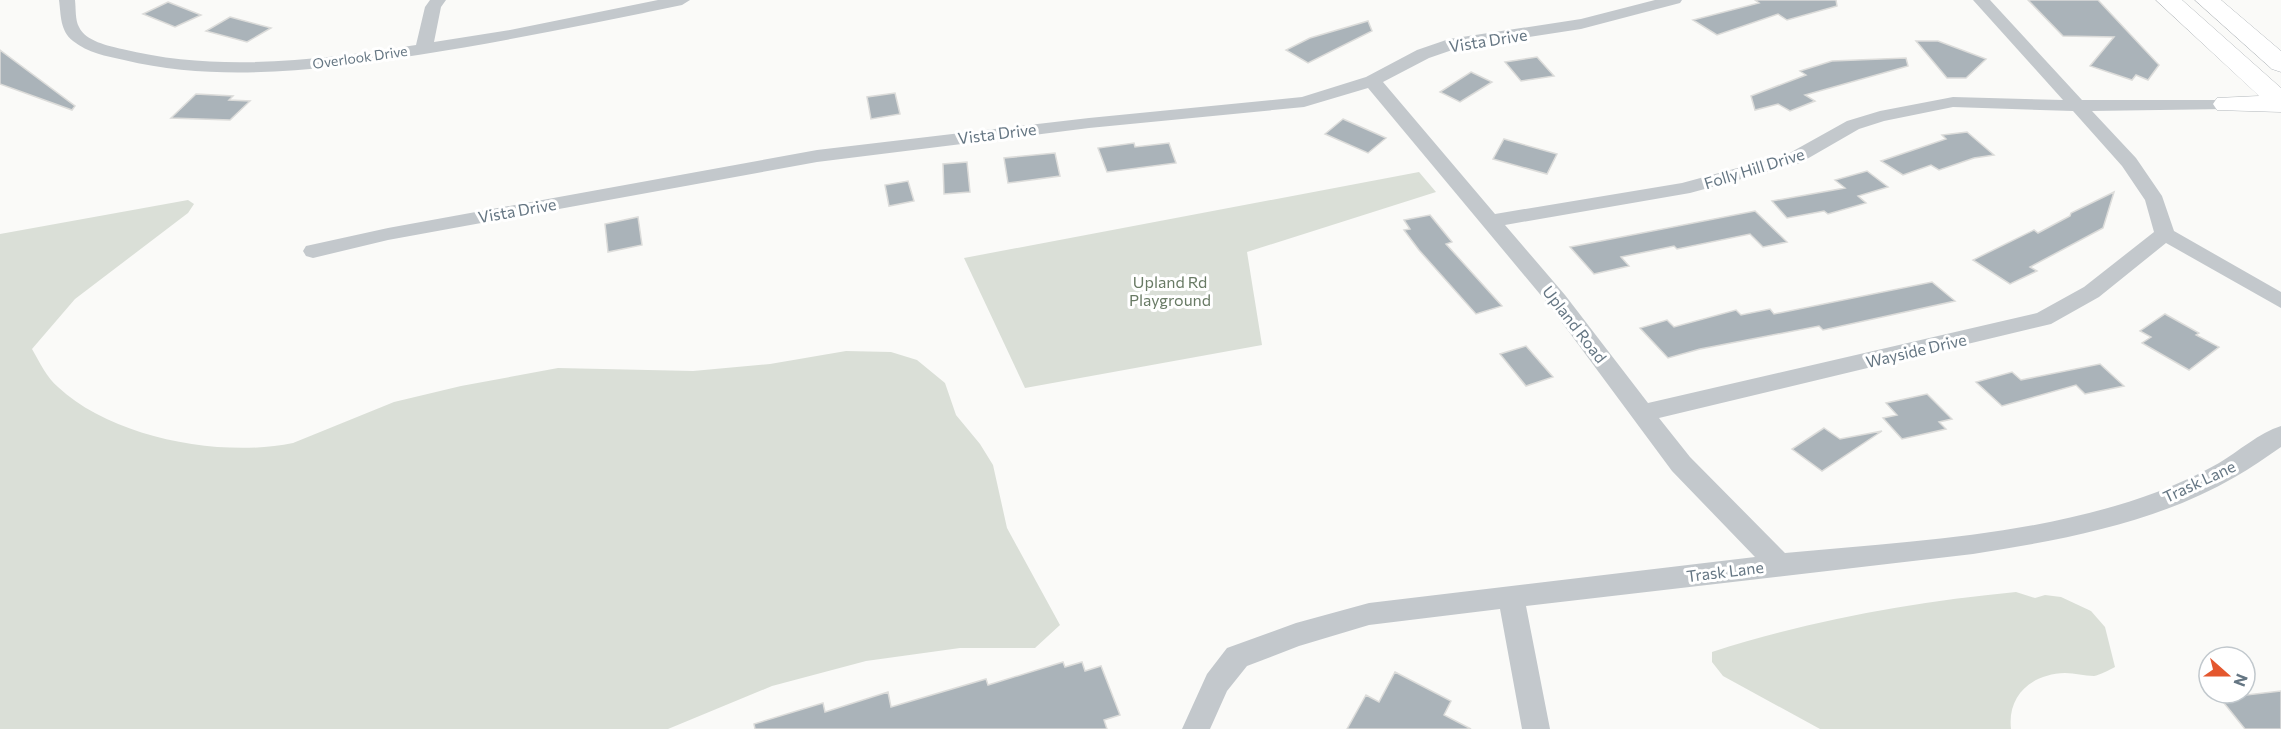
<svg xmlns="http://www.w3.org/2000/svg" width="2281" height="729" font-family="Commissioner,sans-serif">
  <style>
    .green { fill: #dadfd7 }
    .building { fill: #aab3b9; stroke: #dcdcda; stroke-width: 1.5 }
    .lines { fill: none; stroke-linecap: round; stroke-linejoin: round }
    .highway-casing { stroke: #b4b9bd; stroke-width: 1 }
    .street { fill: #c3c8cc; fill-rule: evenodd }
    .highway { fill: #fff; fill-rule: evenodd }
    .labels { text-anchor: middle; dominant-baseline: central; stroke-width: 6; stroke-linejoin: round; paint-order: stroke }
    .far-street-label { font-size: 14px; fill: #657683; stroke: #fff }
    .street-label { font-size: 16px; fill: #657683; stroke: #fff }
    .park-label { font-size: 16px; fill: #687a64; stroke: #fff }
  </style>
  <rect width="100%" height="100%" fill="#fafaf8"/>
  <path class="green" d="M1419 172 1436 192 1247 252 1262 345 1025 388 964 258Z
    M188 200 194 204 188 213 75 299 32 349C39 361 47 378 58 387 112 438 222 458 293 443L394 402 461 386 558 368 693 371 770 364 846 351 891 352 917 360 945 383 956 415 980 444 993 465 1007 528 1060 625 1035 648H960L866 661 772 686 668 729H0V234Z
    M2016 592 2035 598 2045 595 2061 597 2091 611 2105 627 2115 667C2109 670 2100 675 2094 676 2084 676 2075 673 2065 673 2032 674 2007 695 2011 729H1820L1723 676 1712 662V652C1812 620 1912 602 2016 592Z"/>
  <path class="building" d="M1755 0H1836L1837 6 1787 20 1778 14 1717 35 1693 20 1759 3Z
    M2028 0H2098L2159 65 2148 80 2136 75 2132 80 2090 66 2114 37 2063 36Z
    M168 2 201 15 175 27 143 14Z
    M230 17 271 28 247 42 206 31Z
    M1368 21 1372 31 1308 63 1286 50 1310 38Z
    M1916 41H1938L1986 59 1966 78H1947Z
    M0 50 75 106 72 110 0 84Z
    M1537 57 1554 76 1521 81 1505 62Z
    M1906 58 1908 66 1805 95 1815 101 1790 111 1778 104 1755 110 1751 96 1806 75 1800 71 1832 61Z
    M1471 72 1492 82 1460 102 1440 92Z
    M895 93 900 114 871 119 867 97Z
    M196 94 233 96 229 100 250 101 230 120 171 118Z
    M1343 119 1386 138 1368 153 1325 134Z
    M1967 132 1994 155 1974 158 1939 170 1931 165 1903 175 1881 161 1946 139 1942 135Z
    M1504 139 1557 154 1547 174 1493 159Z
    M1134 143 1135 147 1169 143 1176 163 1107 172 1098 148Z
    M1055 153 1060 176 1008 183 1004 158Z
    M967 162 970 192 944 194 943 164Z
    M1867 171 1888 187 1858 196 1866 203 1828 214 1824 211 1787 218 1772 201 1845 188 1835 180Z
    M908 181 914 201 889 206 885 185Z
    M2114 192 2103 228 2030 267 2037 271 2010 284 1973 260 2034 230 2038 233 2070 216 2071 213Z
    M1755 211 1787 242 1763 247 1750 234 1677 249 1674 246 1621 257 1629 266 1594 274 1570 247Z
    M1430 215 1452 242 1446 244 1502 306 1476 314 1419 250 1404 230 1410 229 1404 220Z
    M638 217 642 245 608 252 605 224Z
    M1932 282 1955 301 1823 330 1819 326 1700 349 1668 358 1640 328 1667 320 1674 327 1736 310 1741 315 1770 309 1774 314Z
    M2165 314 2199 333 2196 335 2219 347 2189 370 2142 343 2151 337 2140 331Z
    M1526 346 1553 377 1526 386 1500 354Z
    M2100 364 2124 386 2085 394 2076 385 2002 406 1976 382 2012 372 2021 380Z
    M1927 394 1952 419 1939 422 1946 429 1902 439 1883 418 1897 415 1886 403Z
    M1824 428 1840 439 1882 431 1822 471 1792 449Z
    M1063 662 1065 667 1082 662 1085 671 1101 666 1120 715 1104 720 1107 729H755L754 724 823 703 825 712 888 692 891 707 986 679 988 685Z
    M1395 672 1451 701 1444 715 1471 729H1347L1366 695 1379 702Z
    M2281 691V729H2245L2220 698Z"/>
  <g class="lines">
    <defs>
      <path id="highway" d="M2156 0H2182L2281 88V112L2217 110 2213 104 2217 98 2259 96Z
        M2195 0H2221L2281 51V72L2272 69Z"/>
    </defs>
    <use href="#highway" class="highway-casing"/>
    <path class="street" d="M59 0H75C76 8 75 20 79 27 85 41 109 46 122 49 219 73 319 60 416 45L425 7 430 0H446L441 7 434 42 510 30 658 0H690L682 5C594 23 507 41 418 55 321 70 220 83 124 60 106 56 88 53 73 41 60 31 61 15 59 0Z
      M1655 0H1682L1680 3 1581 29 1458 48 1429 58 1383 82 1495 214 1682 183 1786 155 1847 121 1880 111 1953 97 2063 100 1973 0H1990L2082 100H2232L2235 104 2226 109 2092 111 2136 158 2162 196 2174 231 2281 292V308L2166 243 2099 297 2051 324 1659 418 1690 457 1785 553C1909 541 2039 536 2157 492 2177 484 2200 474 2219 463 2239 451 2259 433 2281 426V447C2266 457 2251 468 2235 477 2156 523 2062 540 1973 554L1526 606 1550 729H1522L1500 609 1369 625 1299 646 1247 666 1227 691 1210 729H1182L1207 674 1227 648 1296 623 1369 603 1755 557 1672 471 1549 305 1368 88 1304 107 1089 128 817 162 388 240 313 258 306 256 303 251 306 246 388 228 817 150 1089 118 1302 97 1366 77 1417 50 1449 39 1581 19ZM1953 107 2073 111 2122 166 2145 200 2154 232 2084 287 2037 313 1648 403 1565 295 1505 225 1690 193 1800 163 1859 129 1884 121Z"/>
    <use href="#highway" class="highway"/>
  </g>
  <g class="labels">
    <g class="far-street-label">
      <text transform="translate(360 57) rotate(-8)">Overlook Drive</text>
    </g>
    <g class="street-label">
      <text transform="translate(1488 40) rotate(-9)">Vista Drive</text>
      <text transform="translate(997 133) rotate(-7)">Vista Drive</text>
      <text transform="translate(1754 168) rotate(-17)">Folly Hill Drive</text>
      <text transform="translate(517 210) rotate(-10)">Vista Drive</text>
      <text transform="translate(1575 324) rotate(52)">Upland Road</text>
      <text transform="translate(1916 350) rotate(-13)">Wayside Drive</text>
      <text transform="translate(2199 481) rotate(-25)">Trask Lane</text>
      <text transform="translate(1725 571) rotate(-7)">Trask Lane</text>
    </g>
    <g class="park-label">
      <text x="1170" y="281">Upland Rd<tspan x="1170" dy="18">Playground</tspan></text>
    </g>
  </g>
  <g transform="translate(2227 675) rotate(111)"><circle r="28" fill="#ffffff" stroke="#c1c8cd" stroke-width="1.5"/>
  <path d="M0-4.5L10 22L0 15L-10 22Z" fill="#e4572e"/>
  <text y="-9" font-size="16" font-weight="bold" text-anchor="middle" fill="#657683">N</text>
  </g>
</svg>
